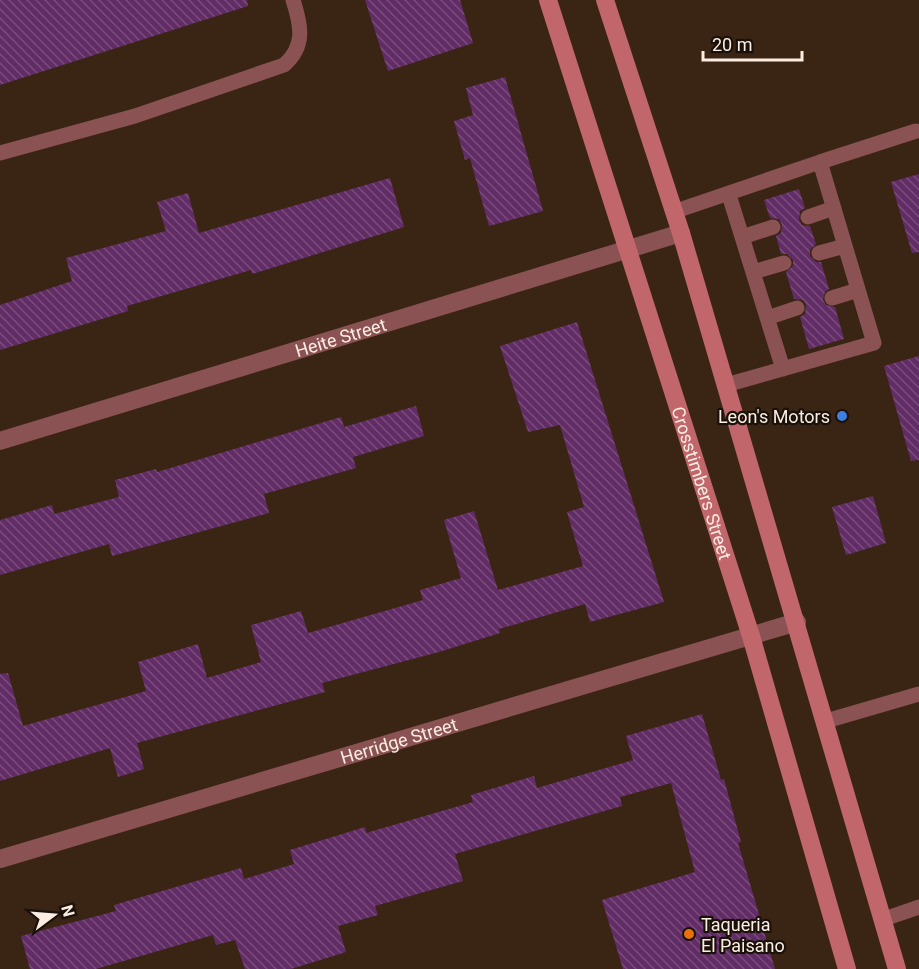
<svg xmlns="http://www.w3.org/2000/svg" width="919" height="969" font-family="Roboto,sans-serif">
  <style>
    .building { fill: url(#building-back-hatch) }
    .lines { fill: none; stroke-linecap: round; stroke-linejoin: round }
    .lane { stroke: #8b5254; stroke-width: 15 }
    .street { stroke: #8b5254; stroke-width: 18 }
    .secondary { stroke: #c1666b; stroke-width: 18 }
    .shop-dot { fill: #3f7fe0; stroke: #1a110a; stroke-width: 2 }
    .food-dot { fill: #e8710a; stroke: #1a110a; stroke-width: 2 }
    .labels { text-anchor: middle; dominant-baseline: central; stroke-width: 4.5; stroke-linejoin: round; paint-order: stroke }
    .street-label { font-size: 18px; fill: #fcede3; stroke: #1a110a }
    .poi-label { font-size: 18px; fill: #fcede3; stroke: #1a110a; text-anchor: end }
  </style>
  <defs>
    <pattern id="building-back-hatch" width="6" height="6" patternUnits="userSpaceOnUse" patternTransform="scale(1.5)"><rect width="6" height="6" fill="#622d66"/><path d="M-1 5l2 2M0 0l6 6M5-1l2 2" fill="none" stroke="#794c7c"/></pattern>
  </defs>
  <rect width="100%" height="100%" fill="#3a2515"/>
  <path class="building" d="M0 0H247L248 6 0 85Z
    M365 0H460L473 43 388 71Z
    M505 77 543 211 489 226 470 158 465 160 454 121 473 115 466 88Z
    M919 174V252L912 253 891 182Z
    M390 178 404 227 252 274 251 270 127 306 128 311 0 350V305L72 281 66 258 166 231 157 202 188 193 199 233Z
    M799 189 805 208 800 211 799 220 802 225 810 226 816 244 810 250V256L816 262H821L829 289 825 292 823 300 826 305 835 307 844 339 809 349 800 317 805 314 806 305 803 300 794 299 786 272 793 266V260L787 254H781L776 236 781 233 782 225 779 219 770 218 764 200Z
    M577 322 664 602 590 622 585 604 499 629 500 633 439 652 322 683 325 692 137 743 144 769 118 777 110 748 0 781V674L8 673 23 726 146 691 138 662 198 644 207 678 261 662 251 625 301 611 308 633 423 600 420 590 461 578 444 520 474 511 498 590 583 566 567 512 584 507 560 425 528 432 500 346Z
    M919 356V460L911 461 884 366Z
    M416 406 424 436 353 457 356 468 264 494 269 513 112 556 109 544 0 575V520L52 505 54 514 119 497 115 480 156 469 157 472 341 417 344 427Z
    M873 496 886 543 846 555 832 507Z
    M702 714 721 780 724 779 741 842 738 843 775 969H623L602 900 695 872 671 783 620 797 622 806 455 854 463 881 375 906 378 915 338 926 346 952 291 969H245L235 940 216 945 213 935 96 969H30L21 936 116 911 114 905 241 868 244 879 294 864 290 850 365 827 366 833 473 802 471 795 534 776 537 788 633 760 626 736Z"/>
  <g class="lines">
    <path class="lane" d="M0 153 135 116 284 65C306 46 301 25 293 0
      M820 162 916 131
      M729 195 783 369
      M673 212 820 162 874 343 726 385
      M808 217 834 208
      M742 237 773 227
      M819 253 845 246
      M753 272 784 263
      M832 298 858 290
      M767 318 797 308
      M826 721 919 694
      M884 919 919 907"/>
    <g class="street">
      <path id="s1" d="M0 441 681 233"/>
      <path id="s2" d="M0 859 797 622"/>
    </g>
    <g class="secondary">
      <path id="s3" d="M548 0 751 636 847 969"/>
      <path d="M605 0 681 233 897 969"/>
    </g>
  </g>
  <circle class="shop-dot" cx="842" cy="416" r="6"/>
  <circle class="food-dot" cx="689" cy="934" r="6"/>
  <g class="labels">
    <g class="street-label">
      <text stroke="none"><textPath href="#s1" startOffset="356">Heite Street</textPath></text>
      <text stroke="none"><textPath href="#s3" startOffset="507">Crosstimbers Street</textPath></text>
      <text stroke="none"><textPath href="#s2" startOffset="416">Herridge Street</textPath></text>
    </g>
    <g class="poi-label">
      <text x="830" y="416">Leon's Motors</text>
      <text x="701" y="924" text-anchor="start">Taqueria<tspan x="701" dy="21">El Paisano</tspan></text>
    </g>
  </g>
  <g transform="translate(54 915) rotate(74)" stroke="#1a110a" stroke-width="4.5" paint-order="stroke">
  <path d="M0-4.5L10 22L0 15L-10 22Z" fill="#fcede3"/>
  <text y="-9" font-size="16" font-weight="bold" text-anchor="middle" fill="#fcede3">N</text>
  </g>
  <path d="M703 51v9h99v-9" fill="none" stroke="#fcede3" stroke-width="3"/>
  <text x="712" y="51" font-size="18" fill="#fcede3" stroke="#1a110a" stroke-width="4.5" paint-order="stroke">20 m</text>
</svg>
